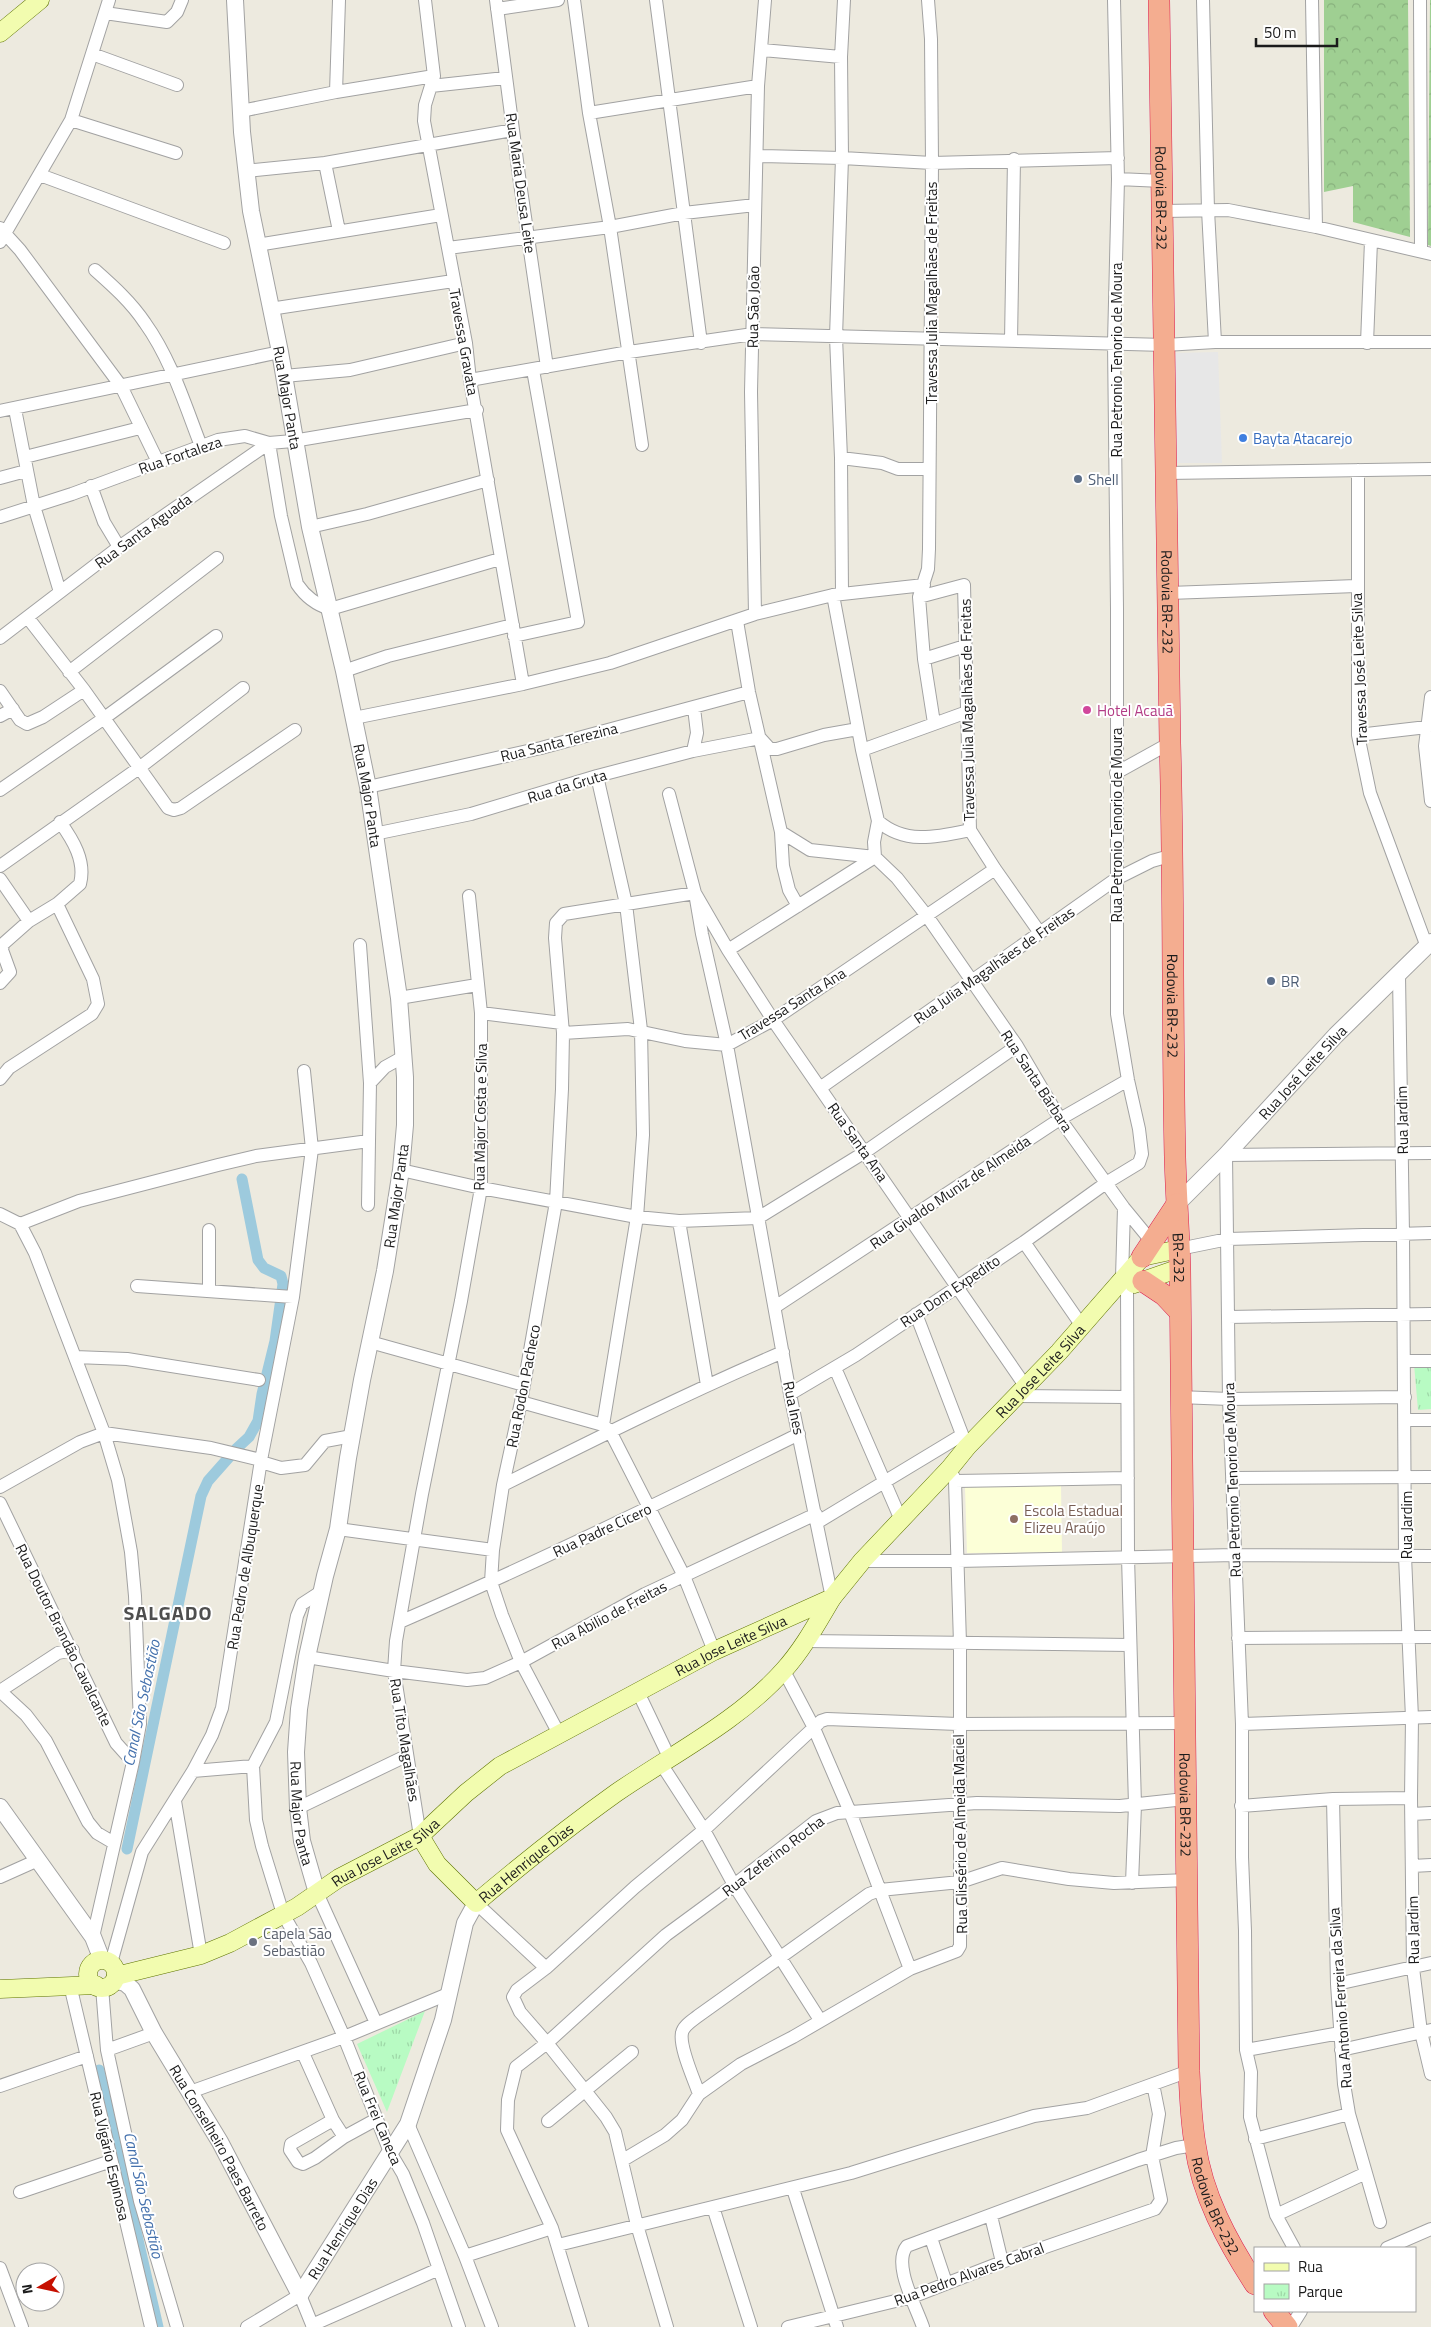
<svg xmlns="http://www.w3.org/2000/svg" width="1431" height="2327" font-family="'Titillium Web',sans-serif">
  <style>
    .education { fill: #fcffd7 }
    .forest { fill: url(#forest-crowns) }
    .park { fill: url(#park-tufts) }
    .parking { fill: #e7e7e7 }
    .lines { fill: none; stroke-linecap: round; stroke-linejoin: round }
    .canal { stroke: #9dcadd; stroke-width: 11 }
    .minor-casing { stroke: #a2a2a2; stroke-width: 14 }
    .tertiary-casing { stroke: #a2a2a2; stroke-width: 18 }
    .secondary-casing { stroke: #5e7400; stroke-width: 19 }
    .trunk-casing { stroke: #dc1c4f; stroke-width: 22 }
    .minor { stroke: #fff; stroke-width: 12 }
    .tertiary { stroke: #fff; stroke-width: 16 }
    .secondary { stroke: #f2fcaf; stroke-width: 18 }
    .trunk { stroke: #f4ad90; stroke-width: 21 }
    .shop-dot { fill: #3f7fe0; stroke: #fff; stroke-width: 2 }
    .service-dot { fill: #5c6f8a; stroke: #fff; stroke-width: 2 }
    .hotel-dot { fill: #d1479c; stroke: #fff; stroke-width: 2 }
    .education-dot { fill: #8d6e63; stroke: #fff; stroke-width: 2 }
    .worship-dot { fill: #6b7280; stroke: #fff; stroke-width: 2 }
    .labels { text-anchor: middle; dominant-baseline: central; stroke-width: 4; stroke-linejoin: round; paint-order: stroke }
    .street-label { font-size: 15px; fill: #1b1b1b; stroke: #fff }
    .shop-label { font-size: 15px; fill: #366cbe; stroke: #fff; text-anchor: start }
    .service-label { font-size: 15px; fill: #4e5e75; stroke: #fff; text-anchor: start }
    .hotel-label { font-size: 15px; fill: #b23c85; stroke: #fff; text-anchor: start }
    .education-label { font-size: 15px; fill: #785e54; stroke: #fff; text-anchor: start }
    .worship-label { font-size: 15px; fill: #5b616d; stroke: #fff; text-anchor: start }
    .water-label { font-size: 16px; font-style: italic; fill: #4471ad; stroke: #fff }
    .district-label { font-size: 20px; font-weight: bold; letter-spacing: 1px; fill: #4e4e4e; stroke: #fff }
  </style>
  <defs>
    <pattern id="forest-crowns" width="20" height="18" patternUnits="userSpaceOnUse" patternTransform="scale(1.25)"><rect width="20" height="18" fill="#9fcf92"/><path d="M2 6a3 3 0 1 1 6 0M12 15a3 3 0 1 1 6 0" fill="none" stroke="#88b17d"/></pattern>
    <pattern id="park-tufts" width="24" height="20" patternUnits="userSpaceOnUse" patternTransform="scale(1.25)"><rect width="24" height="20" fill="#b8fbc3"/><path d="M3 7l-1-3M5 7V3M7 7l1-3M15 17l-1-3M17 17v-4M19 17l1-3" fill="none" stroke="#9ed7a7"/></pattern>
  </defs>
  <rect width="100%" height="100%" fill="#edeadf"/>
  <path class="education" d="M1061 1485 1062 1552 967 1553 965 1487Z"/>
  <path class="forest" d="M1324 0H1408L1410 237 1353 222V186L1324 192Z
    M1430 0H1431V246L1428 245Z"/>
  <path class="park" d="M1414 1364H1431V1409L1418 1410Z
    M425 2011 387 2112 357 2044Z"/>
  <path class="parking" d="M1218 352 1222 463H1177L1174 353Z"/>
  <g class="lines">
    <path class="canal" d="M236 1449 249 1437 258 1421 262 1394 275 1341 283 1284 281 1276 264 1268 258 1260 242 1179
      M127 1849 201 1496 208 1481 231 1455
      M99 2070 158 2327"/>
    <defs>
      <path id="minor" d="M425 0 434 76 425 105 424 121 466 343 470 380 523 684
        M496 0 519 176 547 367
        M574 0 589 113 610 227 642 445
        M656 0 701 343
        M928 0 931 39 932 163 929 549 928 569 919 597 924 659 934 723
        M1203 0 1208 210 1215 342
        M1312 0 1316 227
        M1420 0 1421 251
        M497 9 558 0
        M105 13 167 22 177 12 182 0
        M762 50 841 57
        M92 54 177 85
        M431 86 505 78
        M336 92 339 0
        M241 111 336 92 434 76
        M589 113 758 86
        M71 120 176 153
        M758 156 842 158 932 163 1118 158
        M325 163 339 231
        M245 171 325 163 513 130
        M40 175 224 243
        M1118 179 1162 181
        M1162 211 1228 210 1316 227 1431 254
        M0 228 20 250 121 386 158 462
        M0 242 71 120 109 0
        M257 245 441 215
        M448 248 610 227 684 213 755 205
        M95 270C113 286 131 302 145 323 171 359 185 405 201 446
        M270 309 453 281
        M1011 341 1014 159
        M1367 343 1371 241
        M284 376 350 370 466 343
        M470 380 629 352 753 334 1165 345 1215 342H1431
        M15 409 34 506 60 592
        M0 411 280 352
        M25 457 140 428
        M841 458 882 463 898 469H929
        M1358 470V735L1370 793 1427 947
        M1166 473 1431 469
        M0 478 26 471
        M91 486 104 522 119 547
        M0 517 72 494 218 440 245 436 269 443 281 516 297 584C305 596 317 605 330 609L500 559
        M310 527 367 514 488 480
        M1169 593 1356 586
        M842 594 841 458 836 337 842 158 841 57 844 0
        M833 595 862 750 878 821 874 842 875 857
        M919 597 964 585 970 830 995 869 1040 933
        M755 614 751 392 758 86 765 0
        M28 618 84 690 168 808 174 810 181 808 295 730
        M737 621 749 692 781 832 783 866 789 890 798 906
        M514 636 578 622 533 370
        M0 638 119 547 269 443 293 441 477 410
        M924 659 965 646
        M344 671 388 656 513 625
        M69 672 217 558
        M0 691 20 720 27 724 43 717 84 690
        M1431 697 1425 746 1431 801
        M0 716 13 709
        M354 718 523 684 610 663 755 614 833 595 924 585
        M1358 735 1427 727
        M760 738 770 749H777L824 735 858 729
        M862 750 967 712
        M693 751 697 733 694 708
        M1116 773 1170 743
        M597 776 626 904 641 1030 643 1135 637 1217 603 1425
        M368 787 541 748 749 692
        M0 790 103 719 216 636
        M669 794 695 893 702 934 727 1045 790 1394 832 1598
        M878 821C905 845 937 837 970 830
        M781 832 810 850 875 857
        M374 834 471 814 597 776 693 751 760 738
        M875 857 897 878 927 916 1017 1046 1060 1119 1124 1208 1152 1242
        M0 866 139 768 243 688
        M0 879 29 921
        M360 945 370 1083
        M728 950 875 857
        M1399 975 1403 1234 1405 1556 1412 1718 1411 1798 1413 1968 1421 2032 1431 2074
        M0 983 10 972 2 950 3 944 29 921 57 904 80 884C86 861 73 840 60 822
        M399 998 477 985
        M481 1013 562 1023
        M563 1033 628 1029 685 1041 727 1045 773 1020 995 869
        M0 1079 9 1068 92 1014 98 1004 93 979 57 904
        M820 1088 1116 879 1152 861 1173 855
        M401 1170 481 1188 637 1217 679 1221 758 1218 865 1152 1017 1046
        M368 1205 369 1141
        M0 1214 20 1224
        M679 1221 707 1385
        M20 1224 35 1253 104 1433 118 1480 131 1552 135 1596 140 1724 133 1762
        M20 1224 79 1201 218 1165 256 1156 369 1141 370 1083 385 1067 403 1057
        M1024 1242 1082 1326
        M1179 1249 1228 1239 1431 1233
        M1122 1278 1124 1208
        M137 1286 293 1297
        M1127 1287 1128 1557 1135 1805 1132 1883
        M209 1291V1230
        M775 1307 1060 1119 1128 1080
        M916 1314 965 1442
        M1228 1317 1431 1314
        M370 1342 524 1385
        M75 1357 127 1359 259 1380
        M1405 1361H1431
        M835 1368 901 1520
        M790 1394 856 1355 1024 1242 1106 1183 1139 1163 1142 1154 1139 1129 1128 1080 1117 1014V609L1114 343 1118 179 1114 0
        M1018 1396 1126 1397
        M1179 1397 1229 1399 1405 1397
        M521 1402 603 1425 610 1431 684 1576 714 1651
        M1405 1420H1431
        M261 1462 281 1468 305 1465 325 1441 352 1436
        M1232 1478 1431 1477
        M955 1481 1128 1478
        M503 1485C595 1439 687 1393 783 1352
        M0 1487 80 1442 104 1433 211 1448 261 1460
        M0 1503 116 1743 133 1762 93 1937
        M818 1522 962 1435
        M338 1529 493 1550
        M862 1561H957L1235 1555 1431 1556
        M322 1591 302 1604 297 1616 276 1722 253 1766 256 1820 262 1846 283 1914 311 1963 344 2037 390 2152 403 2174 423 2223 459 2327
        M402 1621C536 1563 668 1499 799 1434
        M1238 1638 1431 1637
        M806 1641 1130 1645
        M307 1657 394 1671 467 1680 485 1678 521 1662 645 1594 816 1514
        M784 1671 813 1726 850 1812 910 1969
        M0 1691 26 1715 46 1741 88 1822 97 1833 114 1843
        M0 1691 58 1653 73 1650
        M638 1692 669 1757
        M1242 1724 1431 1717
        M559 1734 521 1662 502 1615 491 1582 493 1550 503 1485 521 1402 556 1202 562 1089 563 1033 555 938 556 923 564 914 695 893 728 950 773 1020 1026 1387
        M660 1762 704 1830 734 1885 820 2020
        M193 1771 253 1766
        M1333 1799 1337 1984 1344 2084 1349 2114 1380 2222
        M175 1801 201 1955
        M1241 1806 1333 1799 1411 1798
        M298 1808 406 1756
        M1412 1814 1431 1813
        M420 1836 394 1671 396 1641 422 1494 461 1301 481 1188V1013L469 896
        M1412 1866 1431 1865
        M0 1877 38 1860
        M317 1893 376 2023
        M476 1903 546 1968
        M111 1963 142 1852 193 1771 212 1735 222 1708 261 1460 293 1297 312 1149 304 1071
        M1337 1984 1431 1963
        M70 1985 151 2327
        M102 1987 107 2050 140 2201 177 2327
        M107 2050 154 2033
        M1246 2050 1340 2033
        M1341 2050 1431 2030
        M303 2053 333 2120 344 2137
        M0 2086 87 2056
        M190 2092 344 2037 448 1994
        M699 2094C694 2079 679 2047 682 2033 683 2026 693 2020 698 2016L869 1894 880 1890 960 1882 1002 1868 1069 1879 1114 1883 1187 1880
        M333 2120 291 2144 290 2150 298 2162 303 2164 315 2158 344 2137 377 2119
        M548 2121 632 2052
        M408 2124 465 2256 492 2327
        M1255 2139 1349 2114
        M623 2160 665 2135 682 2120 699 2094 741 2064 793 2037 910 1969 957 1951 960 1946V1643L955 1481 950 1468
        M793 2189 837 2327
        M20 2192 111 2161
        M713 2207 751 2327
        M1276 2215 1366 2173
        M991 2216 1002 2262
        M931 2238 946 2283
        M558 2245 851 2173 1034 2116 1087 2108 1189 2071
        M1294 2248 1276 2215 1250 2117 1251 2072 1246 2050 1245 1931 1242 1857V1724L1229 1399 1226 1155 1431 1153
        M1387 2248 1431 2229
        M465 2256 552 2228
        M0 2268 22 2327
        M312 2325 439 2269
        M247 2327 300 2295 313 2327
        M582 2327 552 2228 507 2130 508 2100 516 2067 547 2043 666 1935 734 1885 816 1821 837 1813 977 1803 1120 1806 1185 1799
        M667 2327 637 2225 615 2132 606 2117 547 2043 520 2012 513 1997 517 1990 546 1968 635 1887 704 1830 821 1721 827 1719 958 1724 1185 1723
        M788 2327 912 2297 1002 2262 1155 2209 1161 2200 1152 2156 1159 2114 1153 2084
        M923 2327C916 2306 892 2264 907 2246L1138 2160 1176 2148 1195 2145
        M1291 2327 1301 2311"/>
      <g id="tertiary">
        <path id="s1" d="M235 0 242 132 251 211 280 352 310 527 344 671 368 787 399 998 405 1077V1125L401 1170 385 1271 362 1380 348 1458 338 1529 325 1576 307 1657 299 1709 296 1752 298 1808 302 1841 317 1893"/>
        <path id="s2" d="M1177 1204 1226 1155 1336 1035 1431 942"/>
        <path d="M0 1807 93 1937 102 1960"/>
        <path id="s3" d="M114 1980 125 1983 132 1989 154 2033 220 2142 300 2295"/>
        <path id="s4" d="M300 2295 408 2124 443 2020 465 1923 476 1903"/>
      </g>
      <g id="secondary">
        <path d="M0 33 40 0"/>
        <path d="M1134 1284 1180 1268"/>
        <path id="s5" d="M420 1836 437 1864 476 1903C521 1865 567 1828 616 1793 671 1755 739 1721 784 1670 803 1649 817 1623 832 1598"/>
        <circle cx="102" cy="1974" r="14"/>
        <path id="s6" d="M116 1976 201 1955 230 1943 297 1907 339 1878 420 1836 466 1793 500 1766 714 1651 832 1598 862 1561 950 1468 967 1447 1059 1352 1142 1257 1179 1249"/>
        <path d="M0 1989 96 1985"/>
      </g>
      <g id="trunk">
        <path id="s7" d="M1159 0 1170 743C1174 881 1172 1019 1175 1157 1176 1194 1179 1232 1180 1270 1181 1537 1187 1804 1189 2071 1190 2095 1191 2120 1195 2144 1202 2195 1227 2241 1255 2284"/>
        <path d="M1142 1257 1177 1204"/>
        <path d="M1143 1281 1164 1295 1179 1311"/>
        <path d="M1274 2311 1287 2327"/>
      </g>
    </defs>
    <use href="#minor" class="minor-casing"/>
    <use href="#tertiary" class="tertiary-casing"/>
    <use href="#secondary" class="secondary-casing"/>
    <use href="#trunk" class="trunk-casing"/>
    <use href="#minor" class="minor"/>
    <use href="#tertiary" class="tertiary"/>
    <use href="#secondary" class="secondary"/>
    <use href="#trunk" class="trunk"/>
  </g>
  <circle class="shop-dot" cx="1243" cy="438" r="5"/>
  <g class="service-dot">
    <circle cx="1078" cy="479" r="5"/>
    <circle cx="1271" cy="981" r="5"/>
  </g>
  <circle class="hotel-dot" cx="1087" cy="710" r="5"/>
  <circle class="education-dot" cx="1014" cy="1519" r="5"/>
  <circle class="worship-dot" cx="253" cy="1942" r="5"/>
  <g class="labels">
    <g class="street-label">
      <text transform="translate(521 183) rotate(82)">Rua Maria Deusa Leite</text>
      <text stroke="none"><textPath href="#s7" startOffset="198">Rodovia BR-232</textPath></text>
      <text transform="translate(931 293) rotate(-90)">Travessa Julia Magalhães de Freitas</text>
      <text transform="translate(753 307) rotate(-89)">Rua São João</text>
      <text transform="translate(464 342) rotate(80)">Travessa Gravata</text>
      <text transform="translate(1116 360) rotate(-90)">Rua Petronio Tenorio de Moura</text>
      <text stroke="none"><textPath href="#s1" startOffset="402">Rua Major Panta</textPath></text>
      <text transform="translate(180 455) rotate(-19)">Rua Fortaleza</text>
      <text transform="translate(143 531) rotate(-36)">Rua Santa Aguada</text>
      <text stroke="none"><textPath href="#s7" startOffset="602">Rodovia BR-232</textPath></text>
      <text transform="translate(1359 669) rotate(-92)">Travessa José Leite Silva</text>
      <text transform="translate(967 710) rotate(-91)">Travessa Julia Magalhães de Freitas</text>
      <text transform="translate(559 742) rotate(-14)">Rua Santa Terezina</text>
      <text transform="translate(567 786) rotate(-17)">Rua da Gruta</text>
      <text stroke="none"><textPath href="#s1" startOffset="808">Rua Major Panta</textPath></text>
      <text transform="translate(1116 825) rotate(-90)">Rua Petronio Tenorio de Moura</text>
      <text transform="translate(994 965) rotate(-35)">Rua Julia Magalhães de Freitas</text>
      <text transform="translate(792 1004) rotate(-32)">Travessa Santa Ana</text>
      <text stroke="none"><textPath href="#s7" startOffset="1006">Rodovia BR-232</textPath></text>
      <text stroke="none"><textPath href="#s2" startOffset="182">Rua José Leite Silva</textPath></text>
      <text transform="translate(1037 1081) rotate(57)">Rua Santa Bárbara</text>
      <text transform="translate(480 1117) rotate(-89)">Rua Major Costa e Silva</text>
      <text transform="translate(1402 1120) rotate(-91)">Rua Jardim</text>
      <text transform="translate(858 1142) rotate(55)">Rua Santa Ana</text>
      <text transform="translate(950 1192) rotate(-34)">Rua Givaldo Muniz de Almeida</text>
      <text transform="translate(396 1196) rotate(-82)">Rua Major Panta</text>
      <text stroke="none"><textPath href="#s7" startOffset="1258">BR-232</textPath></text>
      <text transform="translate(950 1291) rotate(-34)">Rua Dom Expedito</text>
      <text stroke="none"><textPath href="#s6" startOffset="1124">Rua Jose Leite Silva</textPath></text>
      <text transform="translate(523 1386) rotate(-79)">Rua Rodon Pacheco</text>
      <text transform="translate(794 1408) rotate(78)">Rua Ines</text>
      <text transform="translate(1232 1480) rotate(-92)">Rua Petronio Tenorio de Moura</text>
      <text transform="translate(1406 1525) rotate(-90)">Rua Jardim</text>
      <text transform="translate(602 1530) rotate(-25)">Rua Padre Cicero</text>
      <text transform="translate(245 1567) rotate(-81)">Rua Pedro de Albuquerque</text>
      <text transform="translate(609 1615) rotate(-28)">Rua Abilio de Freitas</text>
      <text transform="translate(64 1635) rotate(64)">Rua Doutor Brandão Cavalcante</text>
      <text stroke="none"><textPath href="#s6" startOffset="704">Rua Jose Leite Silva</textPath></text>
      <text transform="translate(405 1740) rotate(81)">Rua Tito Magalhães</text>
      <text stroke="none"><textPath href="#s7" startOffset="1805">Rodovia BR-232</textPath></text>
      <text stroke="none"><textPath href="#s1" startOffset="1839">Rua Major Panta</textPath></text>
      <text transform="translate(960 1834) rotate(-91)">Rua Glissério de Almeida Maciel</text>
      <text stroke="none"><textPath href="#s6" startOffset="299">Rua Jose Leite Silva</textPath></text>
      <text transform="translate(773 1856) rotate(-37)">Rua Zeferino Rocha</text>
      <text stroke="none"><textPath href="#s5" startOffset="152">Rua Henrique Dias</textPath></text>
      <text transform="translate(1413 1930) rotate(-91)">Rua Jardim</text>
      <text transform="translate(1340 1998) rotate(-94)">Rua Antonio Ferreira da Silva</text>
      <text transform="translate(378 2118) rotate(67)">Rua Frei Caneca</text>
      <text stroke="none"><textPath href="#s3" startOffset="202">Rua Conselheiro Paes Barreto</textPath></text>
      <text transform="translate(110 2156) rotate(77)">Rua Vigário Espinosa</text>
      <text stroke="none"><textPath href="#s7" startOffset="2210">Rodovia BR-232</textPath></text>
      <text stroke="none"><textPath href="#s4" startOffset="79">Rua Henrique Dias</textPath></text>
      <text transform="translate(969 2274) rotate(-20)">Rua Pedro Alvares Cabral</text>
    </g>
    <g class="shop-label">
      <text x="1253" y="438">Bayta Atacarejo</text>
    </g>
    <g class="service-label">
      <text x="1088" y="479">Shell</text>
      <text x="1281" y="981">BR</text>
    </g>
    <g class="hotel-label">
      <text x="1097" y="710">Hotel Acauã</text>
    </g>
    <g class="education-label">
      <text x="1024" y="1510">Escola Estadual<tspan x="1024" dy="17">Elizeu Araújo</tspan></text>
    </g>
    <g class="worship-label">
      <text x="263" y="1933">Capela São<tspan x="263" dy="17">Sebastião</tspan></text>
    </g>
    <g class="water-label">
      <text transform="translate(141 1703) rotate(-78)">Canal São Sebastião</text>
      <text transform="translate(144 2195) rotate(77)">Canal São Sebastião</text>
    </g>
    <g class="district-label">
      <text x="168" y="1612">SALGADO</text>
    </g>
  </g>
  <rect x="1254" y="2247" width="162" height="65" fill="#ffffff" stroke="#a4a4a4"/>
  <rect x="1264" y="2263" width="25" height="8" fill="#f2fcaf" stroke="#a4a4a4"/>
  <text x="1298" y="2272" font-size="15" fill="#1b1b1b">Rua</text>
  <rect x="1264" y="2284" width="25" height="15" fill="url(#park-tufts)" stroke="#a4a4a4"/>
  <text x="1298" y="2297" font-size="15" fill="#1b1b1b">Parque</text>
  <g transform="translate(40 2287) rotate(261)"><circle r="24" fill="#ffffff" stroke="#a4a4a4"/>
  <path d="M0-4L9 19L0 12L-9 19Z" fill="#c60f00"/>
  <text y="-8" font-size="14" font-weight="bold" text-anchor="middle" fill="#1b1b1b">N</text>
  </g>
  <path d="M1256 38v8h81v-8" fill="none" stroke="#1b1b1b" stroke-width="2.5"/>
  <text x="1264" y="38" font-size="15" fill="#1b1b1b" stroke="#ffffff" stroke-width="4" paint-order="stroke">50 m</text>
</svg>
